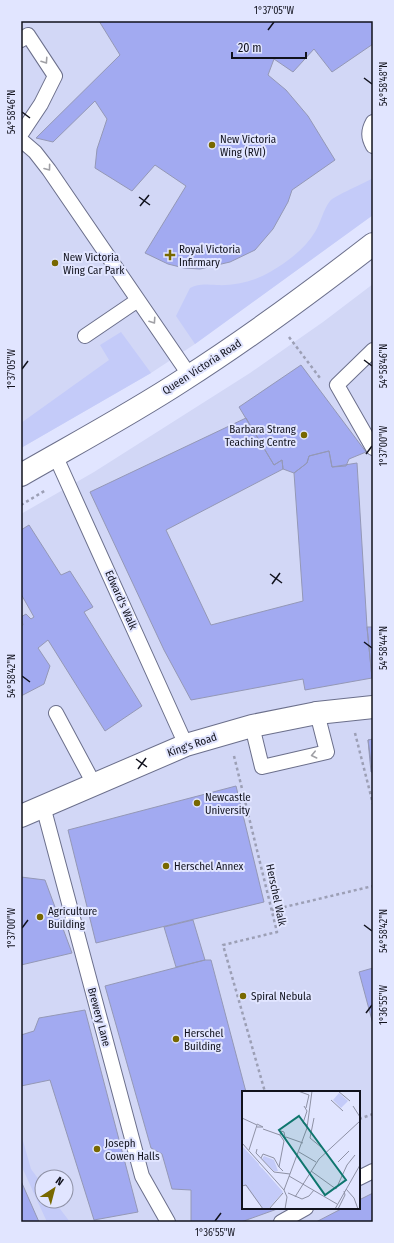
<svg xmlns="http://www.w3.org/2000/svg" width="394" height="1243" font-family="'Fira Sans Condensed',sans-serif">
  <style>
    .built { fill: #d2d7f6; fill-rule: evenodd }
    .green { fill: #c4cbf9 }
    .building { fill: #a2aaf1; stroke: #9498b6 }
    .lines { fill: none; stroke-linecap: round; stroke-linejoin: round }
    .service-casing { stroke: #6b6f8b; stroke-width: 16 }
    .pedestrian-casing { stroke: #6b6f8b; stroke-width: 24 }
    .minor-casing { stroke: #6b6f8b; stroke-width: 24 }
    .tertiary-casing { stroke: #6b6f8b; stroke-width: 24 }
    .path { stroke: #9c9fb5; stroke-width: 2.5; stroke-dasharray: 3 3; stroke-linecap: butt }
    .service { stroke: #fff; stroke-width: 14 }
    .pedestrian { stroke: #fff; stroke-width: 22 }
    .minor { stroke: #fff; stroke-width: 22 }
    .tertiary { stroke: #fff; stroke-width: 22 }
    .oneway { stroke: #a0a0a5 }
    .ticks { fill: none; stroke: #11121d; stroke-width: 1.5 }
    .poi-dot { fill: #786800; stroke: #e1e5ff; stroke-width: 1.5 }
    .labels { text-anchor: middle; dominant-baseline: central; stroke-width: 4; stroke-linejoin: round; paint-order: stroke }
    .poi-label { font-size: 11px; fill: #11121d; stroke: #e1e5ff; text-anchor: start }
    .street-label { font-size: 11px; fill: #11121d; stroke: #e1e5ff }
    .inset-road { fill: none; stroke: #8e91a5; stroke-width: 1 }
    .view { fill: #0f766e; fill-opacity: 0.15; stroke: #0f766e; stroke-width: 2 }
    .inset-edge { fill: none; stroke: #11121d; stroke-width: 2 }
    .neatline { fill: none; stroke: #11121d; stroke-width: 1.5 }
    .ticks-label { font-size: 10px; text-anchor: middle; fill: #11121d }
  </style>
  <rect width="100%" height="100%" fill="#e1e5ff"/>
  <path class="built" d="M21 21H373V215L195 344 151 373 21 448Z
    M373 284V1222H21V514L94 472 250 373 323 322ZM243 1092H359V1208H243ZM42 1177H66V1201H42Z"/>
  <path class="green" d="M373 178V215L195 344 176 316 190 288C200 283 206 285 217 285 234 286 255 281 270 272 287 262 305 249 315 232 321 222 323 210 330 201 334 196 365 183 373 178Z
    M121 332 151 373 21 448V423L109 360 100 345Z
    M21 1134 31 1169 42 1184V1201H54L70 1222H47L21 1165Z"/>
  <path class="building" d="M99 21H373V44L332 72 314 49 293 72 274 59 268 75 286 90 308 116 335 160 292 190 288 202 273 229 255 250 230 262 200 269 184 268 168 264 145 253 186 186 155 165 132 191 95 168 97 149 107 119 95 101 53 142 36 138 120 55Z
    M301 365 366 452 349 459 346 466 332 467 329 451 309 456 307 463 294 473 283 469 282 460 274 465 239 407Z
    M246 418 274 465 282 460 283 469 166 530 211 625 303 601 294 473 307 463 309 456 329 451 332 467 357 463 367 627 372 678 305 690 303 679 191 700 164 650 90 492Z
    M29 525 61 575 70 571 93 607 84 612 142 706 105 731 48 640 38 648 50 666 44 684 21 696V626L23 625 21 617 26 614 31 619 34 617 21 594V530Z
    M367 627H373V678H372Z
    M373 739V777L368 740Z
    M373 739V772H371L368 740Z
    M236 786 264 902 96 943 68 830Z
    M21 877 45 880 72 953 21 965Z
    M193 920 205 960 176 967 164 927Z
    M205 960H211L246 1092H243V1208H280L241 1222H191V1190L172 1189 162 1154 151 1148 105 986Z
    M373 968V1024L359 972Z
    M85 1010 138 1212 94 1220 50 1080 21 1086V1035L34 1031 39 1018Z
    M21 1181 39 1222H21Z
    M373 1193V1222H316L343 1208H359V1200Z"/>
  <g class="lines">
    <defs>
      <path id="service" d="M21 40 28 35 55 76 41 104 21 134
        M373 122C368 131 368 137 373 146
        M21 140 35 152 49 170 190 376
        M85 336 138 300
        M373 350 337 385 373 448
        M55 455 186 745
        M56 713 94 784
        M252 726 262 767 327 752 317 713
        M43 806 142 1176 168 1222
        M359 1178 373 1171
        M281 1222 306 1208"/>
      <path id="pedestrian" d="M317 713 373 707"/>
      <path id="minor" d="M21 816 186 745 252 726 317 713"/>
      <path id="tertiary" d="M21 475C75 444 131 414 183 380 249 338 311 292 373 244"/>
    </defs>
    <use href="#service" class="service-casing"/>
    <use href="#pedestrian" class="pedestrian-casing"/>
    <use href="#minor" class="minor-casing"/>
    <use href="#tertiary" class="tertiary-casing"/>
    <path class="path" d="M289 337 320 378
      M21 505 46 490
      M355 733 373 804
      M234 756 277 932 223 945 265 1092
      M272 910 373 886
      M359 1119 373 1114"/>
    <use href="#service" class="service"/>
    <use href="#pedestrian" class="pedestrian"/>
    <use href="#minor" class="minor"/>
    <use href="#tertiary" class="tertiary"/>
  </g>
  <defs><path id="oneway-chevron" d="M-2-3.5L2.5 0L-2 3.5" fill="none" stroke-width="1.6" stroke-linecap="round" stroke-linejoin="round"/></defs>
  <g class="oneway">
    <use href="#oneway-chevron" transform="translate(45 61) rotate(56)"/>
    <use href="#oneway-chevron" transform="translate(48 168) rotate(53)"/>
    <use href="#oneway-chevron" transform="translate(153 321) rotate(56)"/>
    <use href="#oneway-chevron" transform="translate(314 755) rotate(167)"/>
  </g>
  <path class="ticks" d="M268 30 274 22M364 78 372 84M22 112 30 118M139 197 150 205M140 206 149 195M364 360 372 366M22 369 28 361M366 454 372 446M270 574 282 583M272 584 280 573M364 642 372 648M22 676 30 682M136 759 147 767M138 769 146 758M364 925 372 931M22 928 28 920M366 1013 372 1005M215 1221 221 1213"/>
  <g class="poi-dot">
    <circle cx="212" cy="145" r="4"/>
    <path d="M168 249h4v4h4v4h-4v4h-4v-4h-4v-4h4z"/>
    <circle cx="55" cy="263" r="4"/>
    <circle cx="304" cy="435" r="4"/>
    <circle cx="197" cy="803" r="4"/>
    <circle cx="166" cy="866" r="4"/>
    <circle cx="40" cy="917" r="4"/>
    <circle cx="243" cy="996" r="4"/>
    <circle cx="176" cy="1039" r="4"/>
    <circle cx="97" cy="1149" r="4"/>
  </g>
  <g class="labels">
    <g class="poi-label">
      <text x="220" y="139">New Victoria<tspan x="220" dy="13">Wing (RVI)</tspan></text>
      <text x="179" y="249">Royal Victoria<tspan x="179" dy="13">Infirmary</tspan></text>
      <text x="63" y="257">New Victoria<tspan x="63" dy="13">Wing Car Park</tspan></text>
      <text x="296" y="429" text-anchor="end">Barbara Strang<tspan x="296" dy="13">Teaching Centre</tspan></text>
      <text x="205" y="797">Newcastle<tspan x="205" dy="13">University</tspan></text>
      <text x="174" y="866">Herschel Annex</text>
      <text x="48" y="911">Agriculture<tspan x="48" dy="13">Building</tspan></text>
      <text x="251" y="996">Spiral Nebula</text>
      <text x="184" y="1033">Herschel<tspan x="184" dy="13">Building</tspan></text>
      <text x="105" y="1143">Joseph<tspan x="105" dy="13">Cowen Halls</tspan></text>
    </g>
    <g class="street-label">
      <text transform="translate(202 367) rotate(-33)">Queen Victoria Road</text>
      <text transform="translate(121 600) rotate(66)">Edward's Walk</text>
      <text transform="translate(192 745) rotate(-19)">King's Road</text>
      <text transform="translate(276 895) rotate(78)">Herschel Walk</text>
      <text transform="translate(99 1017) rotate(75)">Brewery Lane</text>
    </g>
  </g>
  <g transform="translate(242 1091)">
    <rect width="118" height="118" fill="#e1e5ff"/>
    <path d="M97 2 106 10 99 17 91 9ZM0 55 41 101 26 118H21L3 94H0ZM22 65 32 69 36 80H32L20 68Z" fill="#c4cbf9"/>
    <path d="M0 55 17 73 9 87 11 97 22 111 20 114 4 93H0ZM20 77 40 100 26 118 22 116 33 99 19 80Z" fill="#c4cbf9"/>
    <path class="inset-road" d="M56 0 67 4 64 17M96 0 108 10M89 9 101 20M62 15 65 20 61 32 66 34M111 15 118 26M0 27 15 34 7 59M72 27 68 47 79 56M15 33 21 36H15M21 38 38 44M38 44 42 50 37 76 41 80M38 44 39 40 42 41 43 46M42 48 44 46 61 52M0 52 42 99 45 106 43 118M15 58 14 62 32 81 48 83M57 61 74 71M19 67 21 63 32 67 37 76M96 71 107 60M69 80 94 98 105 74 113 64M47 85 95 113M0 95 4 94 21 118M104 98 112 107 116 118M42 99 65 37 70 0M46 102 60 108 67 105 72 99M53 106 77 68 118 30M27 118 41 102M93 118 118 74M96 118 103 104 102 100"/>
    <path class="view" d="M57 25 104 89 83 104 37 39Z"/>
    <rect width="118" height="118" class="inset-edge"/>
  </g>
  <rect width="394" height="1243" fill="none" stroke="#e1e5ff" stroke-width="44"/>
  <g transform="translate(54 1189) rotate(36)"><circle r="19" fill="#e1e5ff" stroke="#8e91a5"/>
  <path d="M0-3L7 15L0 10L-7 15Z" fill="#786800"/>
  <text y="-6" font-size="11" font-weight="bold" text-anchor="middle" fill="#11121d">N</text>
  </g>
  <path d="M232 52v6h74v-6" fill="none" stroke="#11121d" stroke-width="2"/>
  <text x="238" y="52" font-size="12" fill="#11121d" stroke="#e1e5ff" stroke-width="3" paint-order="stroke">20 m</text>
  <rect x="22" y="22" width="350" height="1199" class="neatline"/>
  <g class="ticks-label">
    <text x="274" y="14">1°37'05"W</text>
    <text transform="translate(383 84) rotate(-90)" y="4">54°58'48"N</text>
    <text transform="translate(11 112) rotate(-90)" y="4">54°58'46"N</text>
    <text transform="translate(383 366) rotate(-90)" y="4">54°58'46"N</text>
    <text transform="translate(11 369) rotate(-90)" y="4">1°37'05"W</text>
    <text transform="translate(383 446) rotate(-90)" y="4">1°37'00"W</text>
    <text transform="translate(383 648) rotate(-90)" y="4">54°58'44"N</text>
    <text transform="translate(11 676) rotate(-90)" y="4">54°58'42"N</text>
    <text transform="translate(11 928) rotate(-90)" y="4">1°37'00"W</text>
    <text transform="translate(383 931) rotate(-90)" y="4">54°58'42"N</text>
    <text transform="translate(383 1005) rotate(-90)" y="4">1°36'55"W</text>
    <text x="215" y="1236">1°36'55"W</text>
  </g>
</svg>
